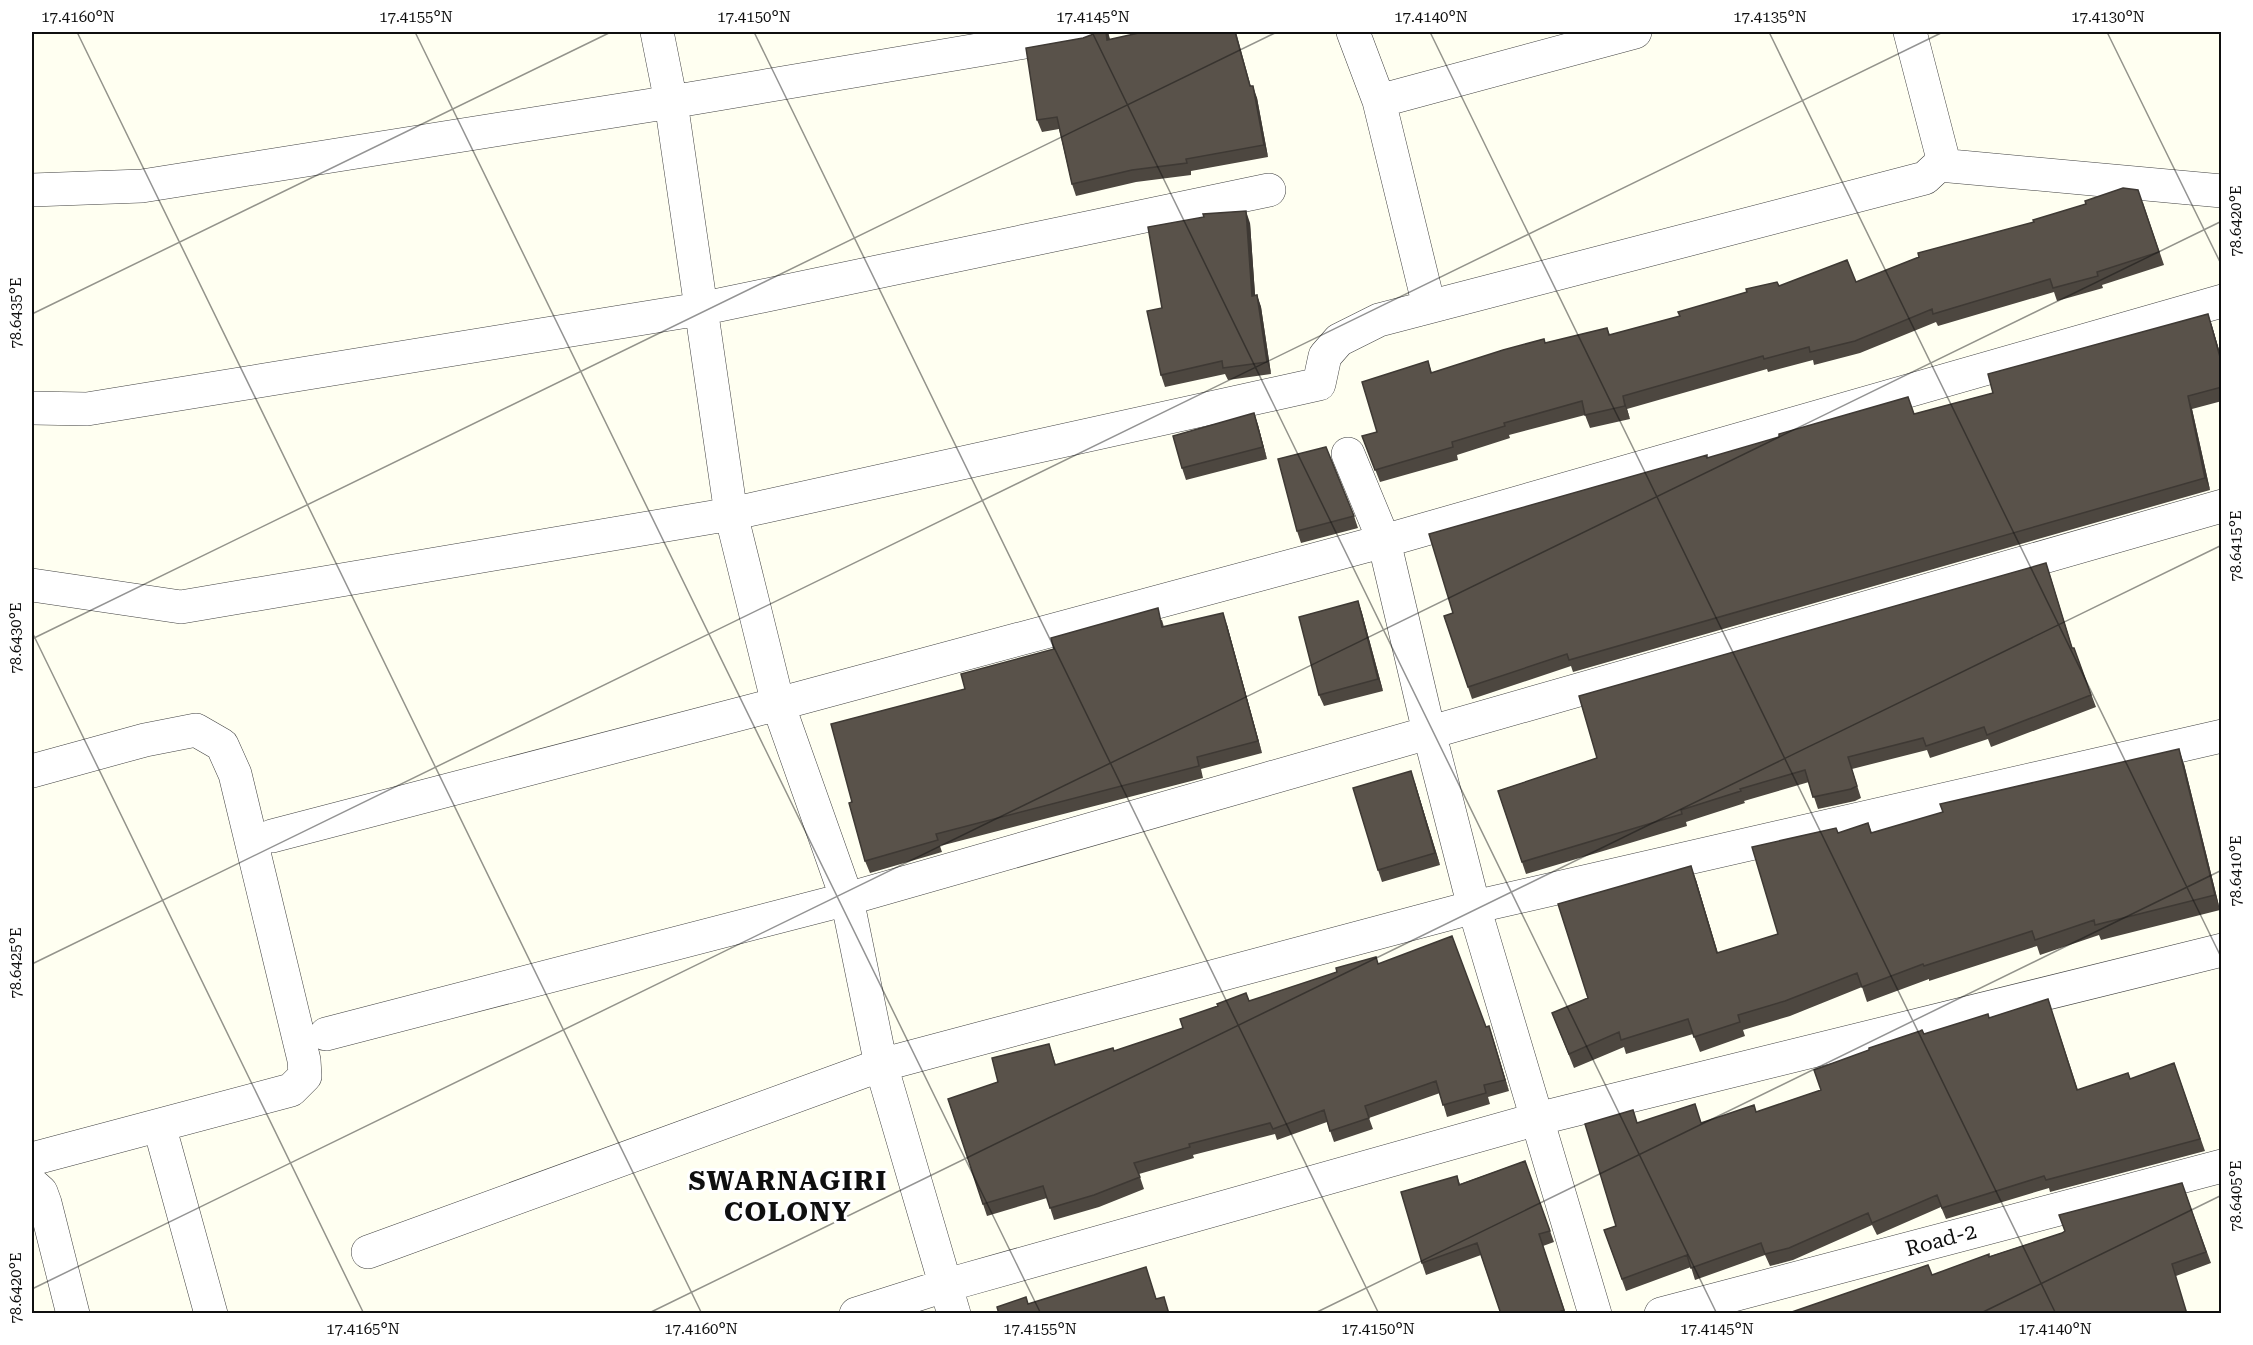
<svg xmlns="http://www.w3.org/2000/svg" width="2253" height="1345" font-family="'Roboto Serif',serif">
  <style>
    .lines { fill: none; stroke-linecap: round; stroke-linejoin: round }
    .street-casing { stroke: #424242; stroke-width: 34 }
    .street { stroke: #fff; stroke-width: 33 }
    .wall { fill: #4d4740 }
    .shaded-wall { fill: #3e3934 }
    .building { fill: #59524a; stroke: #3e3934; stroke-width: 1.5 }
    .ticks { fill: none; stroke: #0f0f0f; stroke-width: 1.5; stroke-opacity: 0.45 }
    .labels { text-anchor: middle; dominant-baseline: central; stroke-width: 6; stroke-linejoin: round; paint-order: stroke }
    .street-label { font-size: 21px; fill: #0f0f0f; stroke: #fff }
    .district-label { font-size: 27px; font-weight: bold; letter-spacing: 1.5px; fill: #0f0f0f; stroke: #fff }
    .neatline { fill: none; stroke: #0f0f0f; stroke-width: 2 }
    .ticks-label { font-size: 15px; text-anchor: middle; fill: #0f0f0f }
  </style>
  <rect width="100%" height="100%" fill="#fffff1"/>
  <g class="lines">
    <defs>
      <path id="street" d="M657 32 671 102 731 514 778 704 847 899 881 1065 954 1314
        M1353 32 1379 101 1429 306
        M1379 101 1635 32
        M1939 165 2222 191
        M32 190 142 186 671 102 1084 32
        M32 408 87 409 700 309 1269 190
        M1348 454 1384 541 1429 732 1474 907 1595 1314
        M32 585 181 607 731 514 1319 384 1325 356 1339 340 1379 320 1925 178 1939 165 1942 155 1910 32
        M32 771 145 740 196 730 222 745 235 774 304 1060 305 1076 291 1090 32 1159
        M272 836 778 704 1384 541 2222 301
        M326 1034 847 899 2222 506
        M164 1143 211 1314
        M32 1184 41 1192 45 1203 73 1314
        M368 1252 881 1065 1474 907 2222 736
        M856 1314 947 1285 1537 1119 2222 950
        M1661 1314 2222 1166"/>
    </defs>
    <use href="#street" class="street-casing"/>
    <use href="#street" class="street"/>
  </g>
  <path class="wall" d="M1094 32H1108L1110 39 1251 86 1257 98 1268 157 1191 171V175L1136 182 1076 196 1072 184 1059 129 1042 132 1037 120 1083 38 1091 35Z
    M2143 203 2164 265 2102 285 2103 288 2057 301 2054 292 1938 326 1936 322 1860 353 1814 365 1813 360 1768 372 1767 369 1627 409 1630 419 1590 428 1585 415 1509 435 1510 438 1457 455 1458 460 1380 482 1362 436 1377 432 1428 361 1432 373 1545 343 1607 328 1610 335 1680 316 1779 286 1856 282Z
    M1250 223 1255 295H1257L1261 307 1271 374 1228 380 1225 374 1165 387 1161 375 1162 308Z
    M2208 314 2212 326 2222 360V401L2192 409 2210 490 1573 672 1571 666 1472 699 1444 616 1453 613 1707 458 1914 414 1993 393Z
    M1254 413 1258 425 1267 459 1186 480 1182 468Z
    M1354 516 1358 528 1301 543 1297 531Z
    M2046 563 2072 648H2074L2096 707 1991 747 1988 739 1930 758 1927 750 1852 769 1861 798 1855 801 1818 809 1809 782 1744 801 1745 803 1686 822 1687 826 1526 874 1498 791 1597 758Z
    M1358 601 1362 613 1383 691 1324 706 1319 695Z
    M1162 620 1164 627 1227 625 1262 753 1201 769 1203 778 940 846 942 852 870 873 865 861 852 802 965 689 1054 649Z
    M2184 764 2220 910 2101 940 2099 935 2040 955 2037 946 1929 981V979L1867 1002 1862 987 1790 1016 1743 1030 1745 1036 1700 1052 1693 1034 1626 1054 1624 1047 1574 1068 1552 1013 1588 998 1696 880 1718 953 1778 934 1838 833 1868 823 1872 833Z
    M1415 783 1440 865 1382 882 1378 870Z
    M1379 964 1486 1027 1489 1026 1509 1091 1488 1097 1490 1104 1447 1117 1440 1093 1369 1118 1373 1129 1334 1142 1327 1122 1277 1140 1275 1134 1193 1155 1194 1158 1139 1174 1144 1189 1099 1207 1054 1220 1047 1198 987 1216 983 1204 998 1082 1049 1044 1056 1065 1114 1051 1183 1028 1249 1001Z
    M2048 999 2078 1090 2130 1079 2174 1063 2205 1151 2050 1192 2049 1188 1946 1219 1941 1207 1877 1235 1872 1225 1793 1260 1770 1266 1765 1255 1695 1280 1691 1267 1626 1291 1604 1230 1616 1226 1638 1123H1702L1756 1112 1821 1090 1924 1034 1989 1018Z
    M1525 1161 1554 1242 1543 1246 1566 1314H1501L1481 1255 1426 1275 1422 1263 1457 1176 1460 1184Z
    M2182 1183 2211 1263 2176 1276 1932 1275 2062 1233Z"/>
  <path class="shaded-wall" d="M1106 32H1108L1112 52 1107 40Z
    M1235 32H1236L1254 98 1250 86Z
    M1253 86 1257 98 1268 157 1264 145Z
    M1246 211 1250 223 1256 308 1252 296Z
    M1257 295 1261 307 1271 374 1267 362Z
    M2208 314 2212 326 2222 360V364Z
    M1623 396 1627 409 1630 419 1625 406Z
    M2188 396 2192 409 2210 490 2205 478Z
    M1254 413 1258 425 1267 459 1263 447Z
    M2046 563 2050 575 2076 660 2072 648Z
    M1358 601 1362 613 1383 691 1378 679Z
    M1223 613 1227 625 1262 753 1258 741Z
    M2179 749 2184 764 2220 910 2215 895Z
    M1411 771 1415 783 1440 865 1435 853Z
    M1691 866 1696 880 1722 968 1717 953Z
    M1489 1026 1493 1038 1509 1091 1505 1080Z"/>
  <path class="building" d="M1094 32H1106L1107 40 1143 32H1235L1250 86H1253L1264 145 1186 159 1187 163 1132 170 1072 184 1057 117 1037 120 1026 48 1083 38 1091 35Z
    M2123 188 2138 190 2159 252 2097 272 2098 276 2053 288 2050 279 1933 314 1932 309 1855 341 1810 352 1809 347 1764 359 1763 356 1623 396 1625 406 1585 415 1582 401 1504 423 1505 426 1452 442 1453 447 1375 470 1362 436 1377 432 1362 382 1428 361 1431 373 1503 350 1544 339 1545 343 1607 328 1609 335 1680 316 1678 312 1747 292 1746 289 1777 282 1779 286 1847 260 1856 282 1919 257 1918 253 2034 222 2033 220 2086 204 2085 201Z
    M1246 211 1252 296 1257 295 1267 362 1223 368 1222 361 1161 375 1147 311 1162 308 1148 227 1204 217 1203 214Z
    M2208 314 2222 364V387L2188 396 2205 478 1569 660 1567 654 1468 687 1444 616 1453 613 1429 534 1707 455V458L1779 437V434L1908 397 1914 414 1993 393 1988 374Z
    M1254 413 1263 447 1182 468 1173 436Z
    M1326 447 1354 516 1297 531 1278 459Z
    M2046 563 2072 648H2074L2091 695 1987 735 1984 727 1926 746 1923 738 1848 757 1857 786 1851 789 1813 797 1805 770 1740 789 1741 791 1681 810 1682 814 1522 862 1498 791 1597 758 1579 696Z
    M1358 601 1378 679 1319 695 1299 617Z
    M1158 608 1162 627 1223 613 1258 741 1197 757 1199 766 936 834 938 840 865 861 849 803 852 802 831 724 965 689 961 674 1054 649 1051 638Z
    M2179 749 2215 895 2095 925 2094 920 2035 940 2032 931 1924 966 1923 964 1862 987 1857 973 1785 1001 1738 1015 1740 1022 1694 1037 1688 1019 1621 1040 1619 1032 1569 1054 1552 1013 1588 998 1558 904 1691 866 1717 953 1778 934 1752 847 1836 828 1838 833 1868 823 1871 833 1943 812 1940 804Z
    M1411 771 1435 853 1378 870 1353 788Z
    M1452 936 1486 1027 1489 1026 1505 1080 1484 1085 1486 1093 1443 1105 1436 1081 1365 1106 1369 1118 1330 1131 1324 1110 1273 1129 1270 1123 1189 1144 1190 1147 1134 1163 1140 1177 1094 1195 1050 1208 1043 1186 983 1204 948 1099 998 1082 992 1058 1049 1044 1055 1065 1113 1048 1114 1051 1183 1028 1180 1019 1218 1006 1217 1004 1246 993 1249 1001 1337 972 1336 968 1376 957 1378 964Z
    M2048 999 2077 1090 2128 1073 2130 1079 2174 1063 2200 1139 2046 1180 2044 1176 1942 1208 1937 1195 1872 1223 1868 1213 1789 1248 1765 1254 1761 1243 1691 1268 1687 1255 1622 1279 1604 1230 1616 1226 1585 1124 1633 1110 1637 1123 1695 1104 1701 1123 1754 1105 1756 1112 1821 1090 1814 1070 1869 1050V1048L1920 1031 1922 1030 1924 1034 1988 1014 1989 1018Z
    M1525 1161 1550 1231 1539 1234 1564 1310 1554 1314H1501L1477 1243 1422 1263 1401 1192 1457 1176 1459 1185Z
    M2182 1183 2206 1252 2172 1264 2187 1314H1786L1928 1265 1932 1275 1989 1254V1257L2062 1233 2065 1231 2059 1215Z
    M1146 1267 1156 1299 1164 1297 1169 1314H999L997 1307 1026 1297 1028 1304Z"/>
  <path class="ticks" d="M77 32 702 1314M415 32 1041 1314M754 32 1379 1314M1092 32 1717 1314M1430 32 2056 1314M1769 32 2222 959M2107 32 2222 266M32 314 611 32M32 632 364 1314M32 639 1277 32M32 964 1943 32M32 1289 2222 221M647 1314 2222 545M1313 1314 2222 870M1979 1314 2222 1195"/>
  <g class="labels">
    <g class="street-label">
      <text transform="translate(1941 1240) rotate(-15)">Road-2</text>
    </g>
    <g class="district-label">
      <text x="788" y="1181">SWARNAGIRI<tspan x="788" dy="31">COLONY</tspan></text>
    </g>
  </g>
  <rect width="2253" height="1345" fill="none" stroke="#ffffff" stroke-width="66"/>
  <rect x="33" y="33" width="2187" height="1279" class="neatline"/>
  <g class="ticks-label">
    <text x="78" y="22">17.4160°N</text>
    <text x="416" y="22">17.4155°N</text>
    <text x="754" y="22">17.4150°N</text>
    <text x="1093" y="22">17.4145°N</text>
    <text x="1431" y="22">17.4140°N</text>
    <text x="1770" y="22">17.4135°N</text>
    <text x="2108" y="22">17.4130°N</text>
    <text transform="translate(2236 221) rotate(-90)" y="5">78.6420°E</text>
    <text transform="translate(16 313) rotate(-90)" y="5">78.6435°E</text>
    <text transform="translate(2236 546) rotate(-90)" y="5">78.6415°E</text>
    <text transform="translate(16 638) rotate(-90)" y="5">78.6430°E</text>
    <text transform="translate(2236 871) rotate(-90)" y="5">78.6410°E</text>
    <text transform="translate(16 963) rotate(-90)" y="5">78.6425°E</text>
    <text transform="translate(2236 1196) rotate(-90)" y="5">78.6405°E</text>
    <text transform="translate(16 1288) rotate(-90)" y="5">78.6420°E</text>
    <text x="363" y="1334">17.4165°N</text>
    <text x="701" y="1334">17.4160°N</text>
    <text x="1040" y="1334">17.4155°N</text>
    <text x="1378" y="1334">17.4150°N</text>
    <text x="1717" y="1334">17.4145°N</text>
    <text x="2055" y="1334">17.4140°N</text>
  </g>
</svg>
